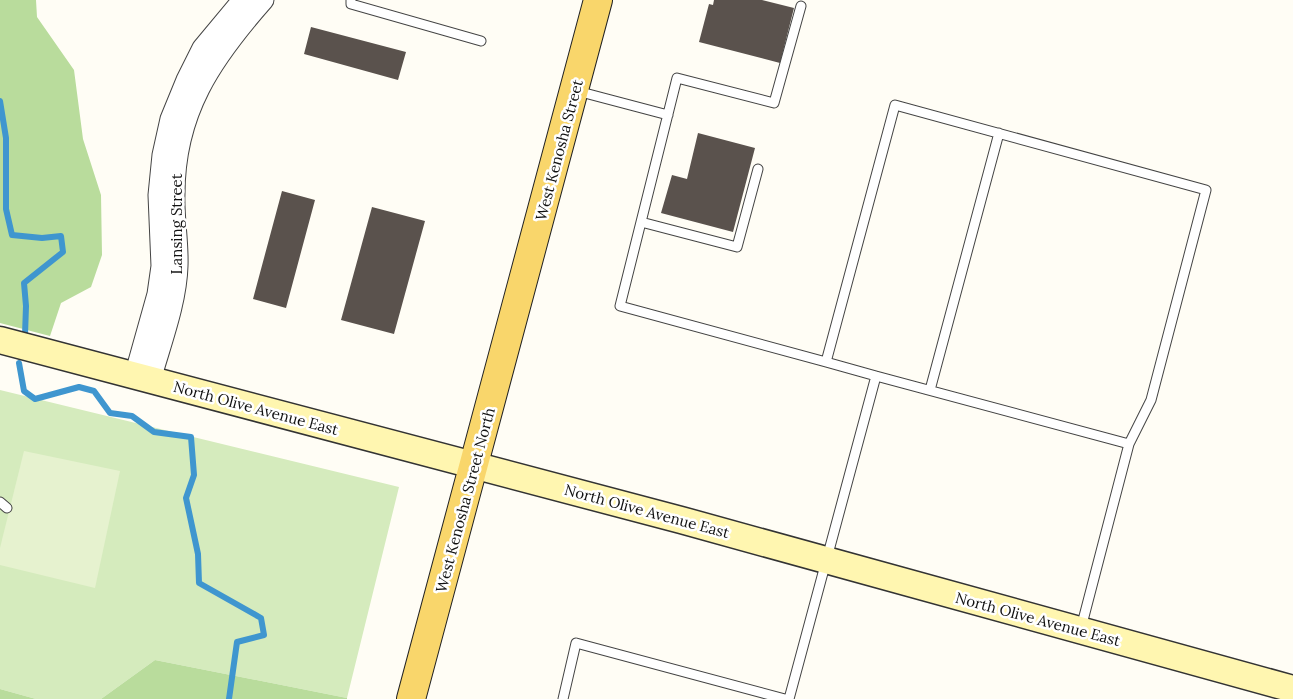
<svg xmlns="http://www.w3.org/2000/svg" width="1293" height="699" font-family="Lora,serif">
  <style>
    .green { fill: #d5ebbd }
    .forest { fill: #b9dc9c }
    .pitch { fill: #e6f2cf }
    .lines { fill: none; stroke-linecap: round; stroke-linejoin: round }
    .stream { stroke: #3f96cf; stroke-width: 6 }
    .building { fill: #5a524d }
    .lane-casing { stroke: #444; stroke-width: 11 }
    .street-casing { stroke: #444; stroke-width: 21 }
    .secondary-casing { stroke: #333; stroke-width: 29 }
    .primary-casing { stroke: #222; stroke-width: 30 }
    .lane { stroke: #fff; stroke-width: 9 }
    .street { stroke: #fff; stroke-width: 19 }
    .secondary { stroke: #fff6b0; stroke-width: 26 }
    .primary { stroke: #f9d66b; stroke-width: 28 }
    .labels { text-anchor: middle; dominant-baseline: central; stroke-width: 5; stroke-linejoin: round; paint-order: stroke }
    .street-label { font-size: 15px; fill: #111; stroke: #fff }
  </style>
  <rect width="100%" height="100%" fill="#fffdf5"/>
  <path class="green" d="M0 390 399 487 347 698 155 660 101 699H36L0 689Z"/>
  <path class="forest" d="M0 0H36L37 17 74 70 83 139 101 195 102 255 91 287 61 303 50 336 0 323Z
    M155 660 347 698V699H101Z
    M0 689 36 699H0Z"/>
  <path class="pitch" d="M24 451 120 471 95 588 0 565V548Z"/>
  <g class="lines">
    <path class="stream" d="M0 101 6 138V209L12 235 42 238 61 236 63 252 24 283 26 306 25 335
      M19 363 24 391 35 399 79 387 94 391 110 413 132 416 154 432 191 437 194 475 186 498 198 554 199 583 261 618 264 635 237 642 229 699"/>
  </g>
  <path class="building" d="M714 0H762L794 8 780 63 699 42 709 4 713 5Z
    M311 27 406 52 398 80 304 54Z
    M698 133 755 148 733 232 661 213 672 175 687 179Z
    M282 191 315 200 286 308 253 299Z
    M372 207 425 221 394 334 341 320Z"/>
  <g class="lines">
    <defs>
      <path id="lane" d="M351 0V4L481 41
        M801 6 774 103 677 78 620 306 826 362 895 105 1206 190 1151 400 1129 444
        M577 91 668 115
        M641 222 737 247 758 169
        M826 362 876 376
        M930 390 999 133
        M0 502 7 508
        M563 699 576 643 785 699
        M789 699 876 376 1129 444 1081 628"/>
      <path id="street" d="M134 376 157 294 161 266 158 195 162 155 170 119 186 80 202 48 242 0
        M151 380C161 344 177 303 178 266 179 242 174 218 175 194 175 112 212 59 264 0"/>
      <path id="secondary" d="M0 340 681 520 1293 689"/>
      <path id="primary" d="M411 699 598 0"/>
    </defs>
    <use href="#lane" class="lane-casing"/>
    <use href="#street" class="street-casing"/>
    <use href="#secondary" class="secondary-casing"/>
    <use href="#primary" class="primary-casing"/>
    <use href="#lane" class="lane"/>
    <use href="#street" class="street"/>
    <use href="#secondary" class="secondary"/>
    <use href="#primary" class="primary"/>
  </g>
  <g class="labels">
    <g class="street-label">
      <text transform="translate(559 150) rotate(-75)">West Kenosha Street</text>
      <text transform="translate(176 224) rotate(-90)">Lansing Street</text>
      <text transform="translate(256 408) rotate(15)">North Olive Avenue East</text>
      <text transform="translate(465 500) rotate(-75)">West Kenosha Street North</text>
      <text transform="translate(647 511) rotate(15)">North Olive Avenue East</text>
      <text transform="translate(1038 619) rotate(15)">North Olive Avenue East</text>
    </g>
  </g>
</svg>
